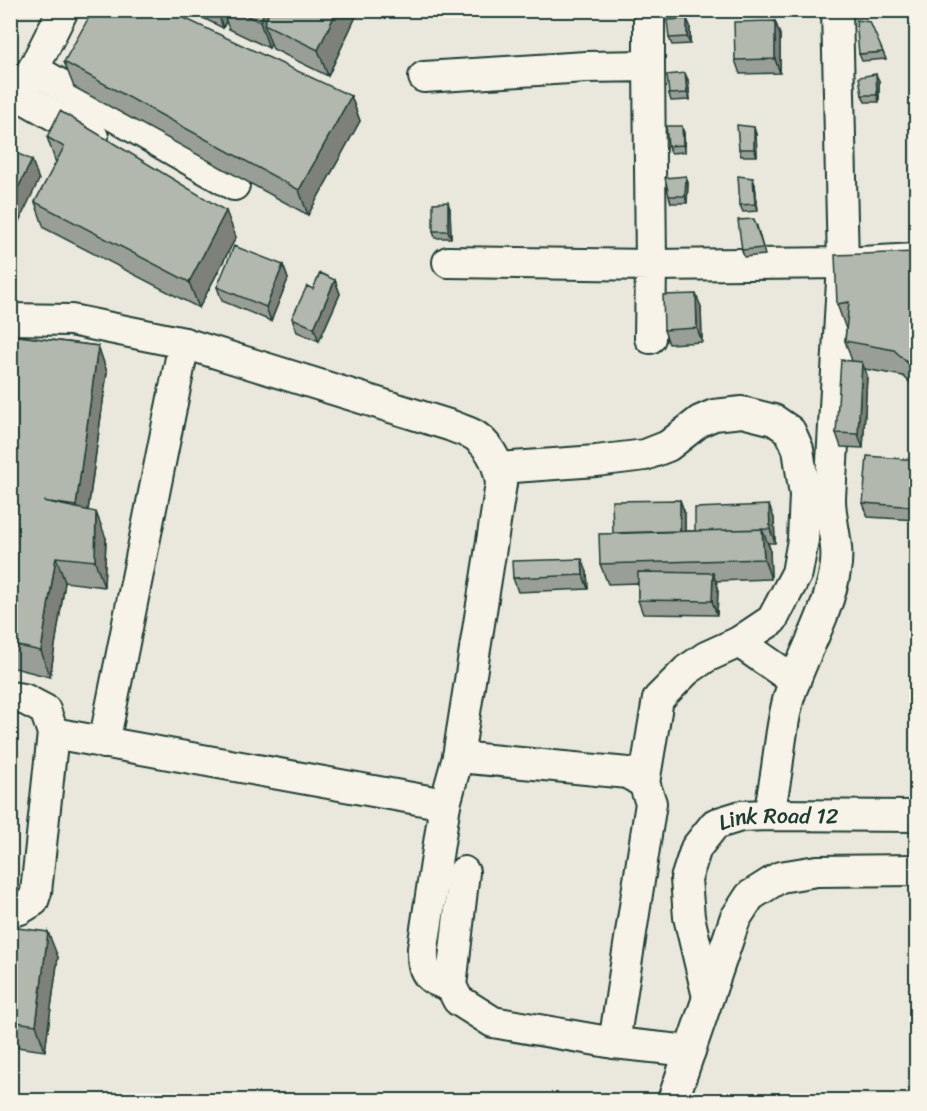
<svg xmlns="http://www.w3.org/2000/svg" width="927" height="1111" font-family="Sriracha,sans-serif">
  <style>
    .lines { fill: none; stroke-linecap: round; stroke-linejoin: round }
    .street-casing { stroke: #1f3d34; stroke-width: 34 }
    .street { stroke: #f7f3e8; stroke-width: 30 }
    .wall { fill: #999e96; stroke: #1f3d34; stroke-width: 1.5 }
    .shaded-wall { fill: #7d817a; stroke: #1f3d34; stroke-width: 1.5 }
    .building { fill: #b2b8ae; stroke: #1f3d34; stroke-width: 1.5 }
    .labels { text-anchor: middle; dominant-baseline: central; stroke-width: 4.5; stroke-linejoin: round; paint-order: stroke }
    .street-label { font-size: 22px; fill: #1f3d34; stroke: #f7f3e8 }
  </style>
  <rect width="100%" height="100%" fill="#eae8dd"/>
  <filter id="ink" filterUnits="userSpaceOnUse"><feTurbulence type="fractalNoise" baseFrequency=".0167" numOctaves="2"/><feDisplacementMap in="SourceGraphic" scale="12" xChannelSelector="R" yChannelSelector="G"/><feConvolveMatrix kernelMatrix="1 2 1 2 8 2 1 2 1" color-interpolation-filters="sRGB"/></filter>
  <g filter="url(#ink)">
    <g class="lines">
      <defs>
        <g id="street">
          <path d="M649 10V66"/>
          <path d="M33 69 234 185"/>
          <path d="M424 77 586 67 649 66 651 265 843 263 916 259"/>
          <path d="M25 86 63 10"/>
          <path d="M20 96 93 137"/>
          <path d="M448 262 651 265 650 338"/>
          <path d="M10 319 71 320 184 343 452 426C460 430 472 432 478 438 493 450 499 466 501 484L458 757 445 804 423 948C422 973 427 979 451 986"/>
          <path d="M499 468 596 461 645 455 668 446 700 421 714 415 742 412 774 420 790 431 798 449 805 495 803 540 797 573 772 620 739 642 706 657 687 670 658 699 644 783"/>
          <path d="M739 642 795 681"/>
          <path d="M10 697 24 699 45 710 53 733 36 892 33 901 20 909 10 911"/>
          <path d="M53 733 445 804"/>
          <path d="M104 743 184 343"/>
          <path d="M458 757 628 773 644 783 651 803 614 1043"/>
          <path d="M769 815C772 797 776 778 778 760 781 738 783 718 789 697 802 655 828 615 835 571 840 545 830 524 830 498L843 263 837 10"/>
          <path d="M464 872 451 986 458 1000 493 1022 614 1043 690 1051"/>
          <path id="s1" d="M708 997 689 917 686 879 696 848 715 824 741 816 769 815 916 816"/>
          <path d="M673 1100 735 919 750 896 780 877 817 871 916 870"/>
        </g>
      </defs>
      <use href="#street" class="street-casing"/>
      <use href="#street" class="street"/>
    </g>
    <path class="wall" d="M187 10H359L328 76 273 49 271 44 269 48 229 29 226 21 223 28Z
      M687 19 690 26V44L672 45 669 38Z
      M775 21 780 35V73L740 74 735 60Z
      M883 52 886 59 862 61 859 54Z
      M64 62 351 96 360 121 308 215 74 87Z
      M688 80 690 100 671 101 669 94Z
      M879 81V102H865L862 95Z
      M684 133 685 152 671 153 668 146Z
      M756 134 757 156H741L739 149Z
      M47 137 236 237 199 308 44 228 35 202 56 163Z
      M686 176 688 183 687 203H671L669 196Z
      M755 185 758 211 743 212 740 205Z
      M450 209 451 238H435L433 231Z
      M757 226 765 255 744 257 742 250Z
      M916 252V388L903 376 865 369 867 375 863 448 841 447 836 433 852 361 845 341 846 329 837 304Z
      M283 265 288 279 271 321 222 301 217 287Z
      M335 280 340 294 319 341 297 332 292 318 313 289Z
      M701 307 702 342 669 344 664 330Z
      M10 335 98 346 107 372 88 511 106 538 104 587 65 582 50 677 10 667Z
      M916 460V520L868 517 863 503Z
      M680 500 685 514V531H695L774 518 775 543H768L770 549 771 579 716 581 718 587 717 615 643 614 638 600V583L608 584 600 564Z
      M587 572 588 589 518 592 513 578Z
      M10 927 58 957 45 1051 10 1046Z"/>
    <path class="shaded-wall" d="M217 10H222L226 21 223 28Z
      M265 10H287L264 24 271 44 269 48 260 22Z
      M337 10H359L328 76 318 50Z
      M687 19 690 26V44L687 37Z
      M775 21 780 35V73L775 59Z
      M685 73 688 80 690 100 687 93Z
      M876 74 879 81V102L877 95Z
      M351 96 360 121 308 215 299 190Z
      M682 126 684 133 685 152 683 145Z
      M754 127 756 134 757 156 754 149Z
      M32 160 39 180 12 236 10 233V204Z
      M686 176 688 183 687 203 685 196Z
      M753 178 755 185 758 211 755 204Z
      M448 202 450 209 451 238 448 231Z
      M226 211 236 237 199 308 189 282Z
      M283 265 288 279 271 321 266 307Z
      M335 280 340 294 319 341 314 328Z
      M696 294 701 307 702 342 697 328Z
      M98 346 107 372 85 532 76 506Z
      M862 362 867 375 863 448 858 434Z
      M680 500 685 514V548L680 535Z
      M769 505 774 518 775 543 770 529Z
      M96 512 106 538 104 587 95 561Z
      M762 529 770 549 771 579 764 559Z
      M56 557 65 582 50 677 41 651Z
      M582 559 587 572 588 589 583 575Z
      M713 573 718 587 717 615 712 601Z
      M48 932 58 957 45 1051 36 1025Z"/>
    <path class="building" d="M93 10H167L351 96 299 190 64 62Z
      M235 10H265L260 22Z
      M270 10H337L318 50 264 24Z
      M687 19V37L669 38 667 20Z
      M856 20 870 22 883 52 859 54Z
      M775 21V59L735 60 734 22Z
      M685 73 687 93 669 94 667 75Z
      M876 74 877 95H862L859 77Z
      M60 111 226 211 189 282 35 202 64 147 47 137Z
      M737 125 754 127V149H739Z
      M666 126H682L683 145 668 146Z
      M10 150 32 160 10 204Z
      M686 176 685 196H669L665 178Z
      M738 176 753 178 755 204 740 205Z
      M448 202V231H433V203Z
      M754 219 763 248 742 250 738 220Z
      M234 246 283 265 266 307 217 287Z
      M916 252V371L894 350 845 341 849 302 837 304 835 255Z
      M320 273 335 280 314 328 292 318 307 286 313 289Z
      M696 294 697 328 664 330 663 295Z
      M10 335 98 346 76 506 43 501 96 512 95 561 56 557 41 651 10 644Z
      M841 360 862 362 858 434 836 433Z
      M867 456 916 460V507L863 503Z
      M680 500V531L613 533 612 501Z
      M769 505 770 529 695 531V508Z
      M762 529 764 559 600 564 599 534Z
      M582 559 583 575 513 578 512 561Z
      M638 572 713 573 712 601 638 600Z
      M916 657V668L913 659Z
      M10 927 48 932 36 1025 10 1021Z"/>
  </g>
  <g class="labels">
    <g class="street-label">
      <text stroke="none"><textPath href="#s1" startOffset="248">Link Road 12</textPath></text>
    </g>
  </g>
  <rect width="927" height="1111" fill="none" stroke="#f7f3e8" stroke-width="36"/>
  <rect x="18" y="18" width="891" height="1075" fill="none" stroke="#1f3d34" stroke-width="2" filter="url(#ink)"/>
</svg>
